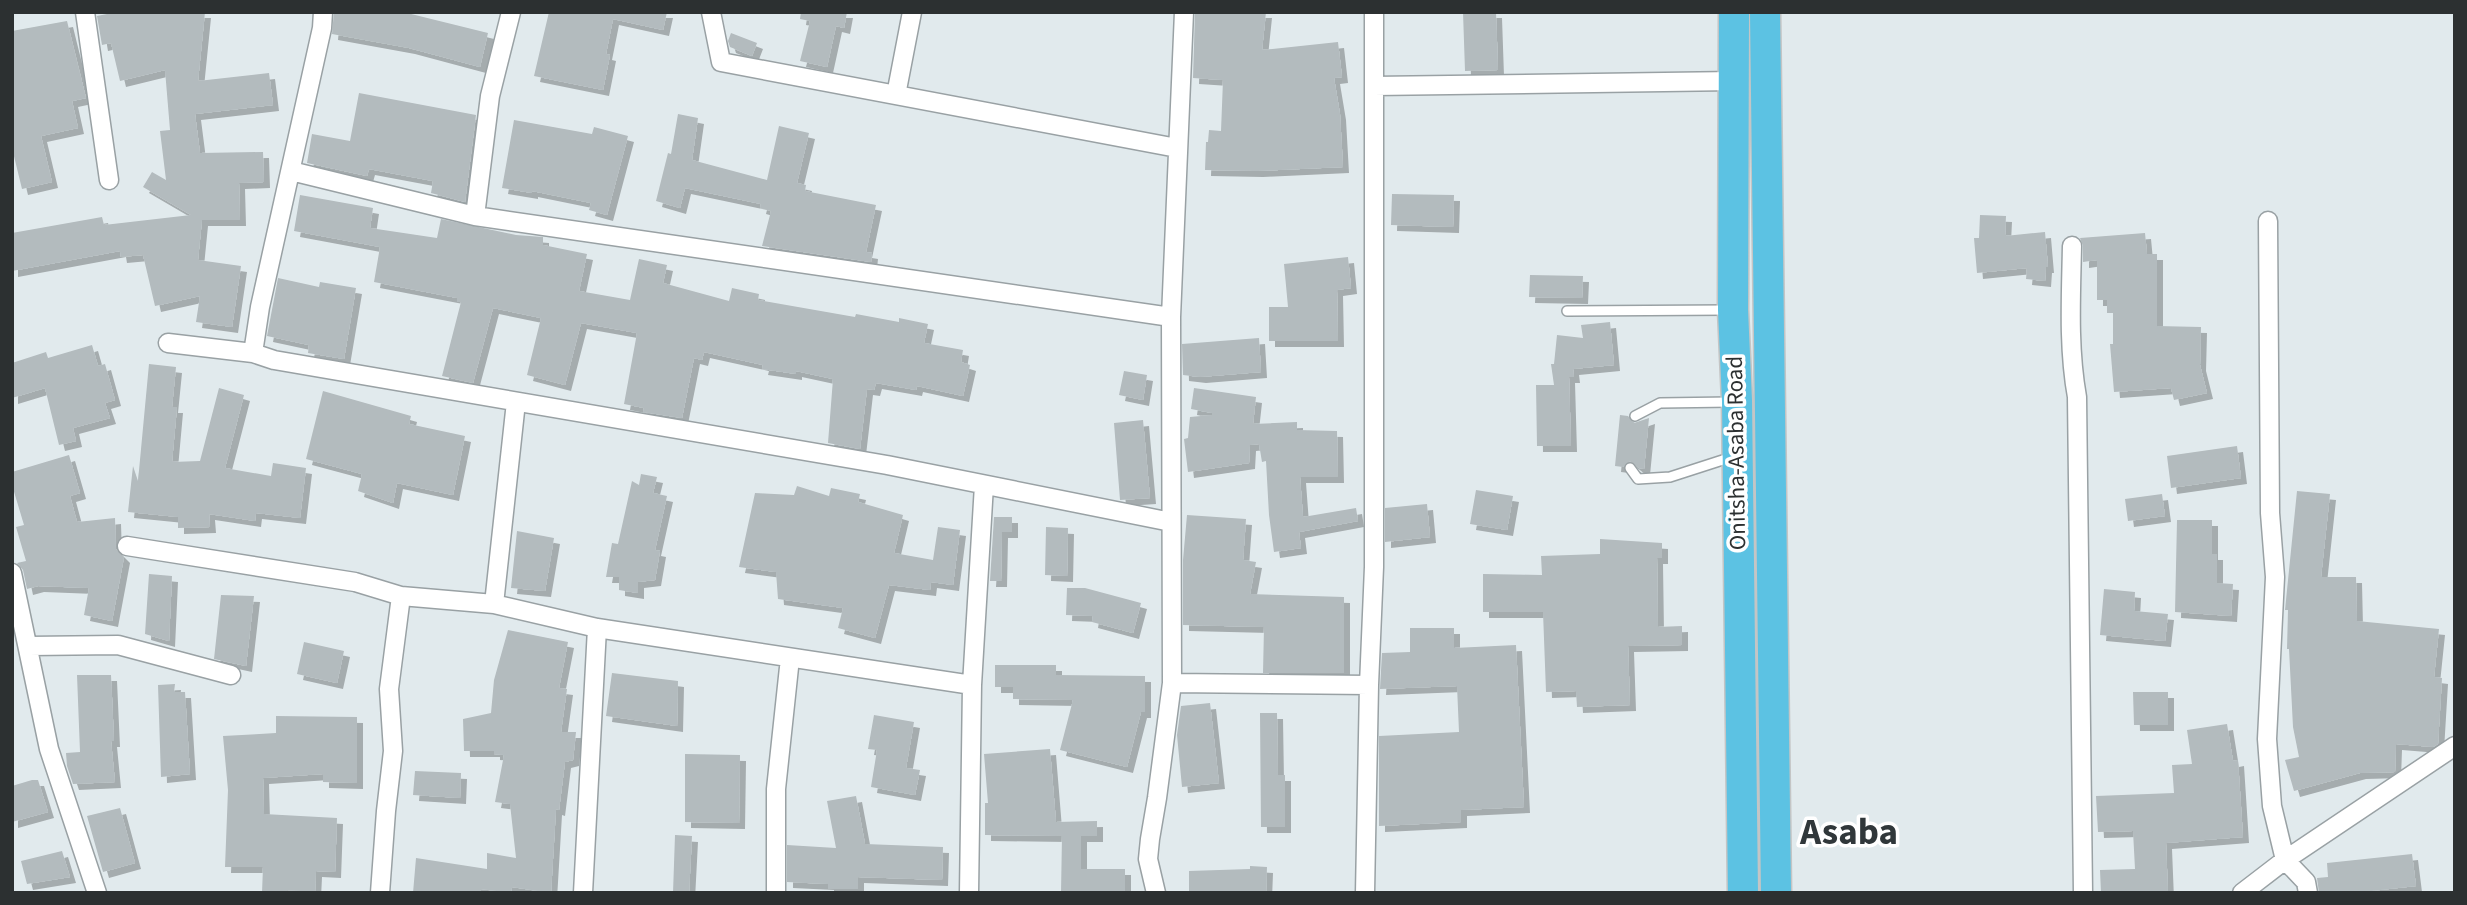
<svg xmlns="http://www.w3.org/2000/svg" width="2467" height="905" font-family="'Source Sans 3',sans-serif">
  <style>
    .building { fill: #b3bbbe; filter: url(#shadow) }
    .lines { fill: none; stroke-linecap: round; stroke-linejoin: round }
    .service-casing { stroke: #99a1a4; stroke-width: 12 }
    .minor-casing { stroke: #99a1a4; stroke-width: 21 }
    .trunk-casing { stroke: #c4c5c5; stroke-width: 33 }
    .service { stroke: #fff; stroke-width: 9 }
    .minor { stroke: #fff; stroke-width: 18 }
    .trunk { stroke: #5cc2e3; stroke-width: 30 }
    .labels { text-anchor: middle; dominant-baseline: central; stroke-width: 7; stroke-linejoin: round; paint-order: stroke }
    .street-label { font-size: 23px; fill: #2c3031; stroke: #fff }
    .town-label { font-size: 37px; font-weight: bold; fill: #30373a; stroke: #fff }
  </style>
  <defs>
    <filter id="shadow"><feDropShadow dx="6" dy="6" stdDeviation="0" flood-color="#0004"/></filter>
  </defs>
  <rect width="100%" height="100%" fill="#e1eaed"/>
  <path class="building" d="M117 12H205L198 81 269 73 273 105 195 114 200 153 263 152 264 182 239 183 240 220H202L198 260 241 266 232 327 196 322 200 296 155 306 143 255 121 257 120 251 12 271V233L102 217 104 225 191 215 143 187 152 172 166 180 160 131 170 130 165 70 120 81 111 43 102 45 97 16Z
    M334 12H403L488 33 480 67 409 48 332 34Z
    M549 12H667L663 30 613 19 606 54 610 55 603 90 534 76Z
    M801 12H847L844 28 836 26 827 67 800 61 810 21 800 19Z
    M1195 12H1266L1262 50 1338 42 1342 77 1334 78 1340 114 1343 167 1257 171 1205 170 1206 142H1208L1209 130 1221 131 1223 80 1193 78Z
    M1463 12H1496L1498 70 1465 71Z
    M67 21 86 98 72 101 78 128 41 136 52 182 22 189 12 148V31Z
    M731 33 757 43 752 56 730 47 728 41Z
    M359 93 476 115 465 202 431 193 433 181 369 169 367 176 307 163 312 134 350 141Z
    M678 114 698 118 692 160 767 180 779 126 809 133 797 183 806 185 805 191 876 205 866 252 872 253 871 262 762 246 771 211 760 208 761 204 685 188 680 208 656 201 668 153 671 154Z
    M514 120 592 134 594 127 628 136 607 215 589 210 591 203 532 191V193L502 188Z
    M1392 194 1454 195 1453 227 1391 225Z
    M300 195 373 208 370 228 437 238 441 219 516 235 543 237V245L587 254 579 291 630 300 639 259 667 265 663 283 729 301 732 288 759 294 758 300 855 317 856 314 899 322V318L928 324 924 343 963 350 961 362 970 365 963 396 917 386 916 390 876 383 874 390 867 389 860 449 828 443 833 379 796 371V374L762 369 763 365 704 352 702 360 694 358 682 418 643 412 644 408 624 404 637 333 581 323 565 385 527 375 541 318 493 308 473 383 442 376 461 302H457V298L374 282 380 247 294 231Z
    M1980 215 2006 216 2005 236 2045 232 2048 267H2046L2045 281 2026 279 2027 268 1977 273 1974 238H1979Z
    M2145 233 2147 254H2157V326L2201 327 2200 365 2207 393 2174 400 2171 388 2114 392 2110 344H2113V313H2107V300H2097V260L2083 262V246L2080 238Z
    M1348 257 1351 288 1337 290 1338 341H1269V307H1288L1284 264Z
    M1530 275 1583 276 1582 298 1529 297Z
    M278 278 319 287 320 282 356 288 344 359 308 353 309 345 267 336Z
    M1610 322 1614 365 1573 369 1574 377H1569L1571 446H1537L1536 385H1554L1551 364H1554L1557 335 1583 338 1581 325Z
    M1259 338 1261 372 1200 377 1183 375 1182 344Z
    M92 345 98 366 105 364 115 400 105 403 110 418 73 428 76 441 59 445 45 388 12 398V363L46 352 48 358Z
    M149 364 176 367 172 407H177L172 462 200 461 219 388 244 395 225 468 271 476 273 463 306 468 300 518 256 513 255 521 209 514 210 527 178 528V517L128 512 133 466 138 481Z
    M1124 371 1147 375 1143 400 1119 395Z
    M1194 388 1256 397 1253 424 1297 422V430L1337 431 1338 477H1300L1303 517 1356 508 1358 521 1299 532 1301 548 1274 552 1269 515 1266 461 1262 462 1259 444 1250 445 1249 463 1188 472 1184 439 1188 438 1190 417 1212 415V413L1191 409Z
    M323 391 411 416 409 424 465 436 453 495 397 483 393 503 358 491 362 474 306 459Z
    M1620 415 1628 416 1634 423 1649 418 1644 469 1639 468 1630 461 1623 467 1615 466Z
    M1143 420 1150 498 1120 500 1114 423Z
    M2237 446 2241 478 2171 488 2167 456Z
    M69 455 80 493 70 496 77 522 115 518 116 549 124 557 112 621 84 615 89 588 38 586 27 589 23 570 17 563 26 561 16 527 24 525 12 485V472Z
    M641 474 657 477 653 493 667 496 655 550 660 551 655 580 638 582V593L619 590V577H606L612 543 618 544 632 481 639 485Z
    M797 486 829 496 831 488 860 494 858 502 903 515 894 553 933 560 938 527 960 530 953 585 931 582 930 590 889 585 875 638 838 628 843 608 778 599 776 572 739 567 755 493 794 495Z
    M1476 490 1513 496 1507 530 1470 524Z
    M2297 491 2330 494 2321 577H2356L2357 621 2439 629 2434 677 2442 678 2438 744 2433 747 2396 744 2395 772 2360 773 2294 791 2285 760 2299 757 2293 727 2289 649H2287L2288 610H2285Z
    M2162 494 2165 516 2128 521 2125 499Z
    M1427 504 1430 537 1385 542V508Z
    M1187 515 1246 519 1243 560 1256 562 1250 594 1344 597V673H1263L1264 627 1183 625V560Z
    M994 517H1012V532H1002L1001 581H990Z
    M2177 520H2212V554H2217V583L2233 584 2231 616 2175 612Z
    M1046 527 1068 528 1067 576 1045 575Z
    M517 531 554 538 545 591 511 588Z
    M1600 539 1662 543V558H1657L1658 627 1682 626V645L1628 646 1630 705 1577 707 1576 691 1546 692 1543 612H1483V574L1542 575 1541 556 1600 554Z
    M149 574 172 576 169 641 145 634Z
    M1067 588H1085L1141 603 1133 633 1092 622 1093 616 1066 615Z
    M2104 589 2135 592 2134 611 2168 614 2165 641 2100 635Z
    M221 595 254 596 246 666 214 659Z
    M1410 628H1454V648L1516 645 1524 807 1461 810V822L1379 826V736L1459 732 1457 686 1380 689 1382 653 1410 652Z
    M508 630 568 642 559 688 567 689 561 732H576L573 760 565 762 559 810 556 809 551 893 512 887 511 893 481 889V893H413L416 858 487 869V853L516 858 510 804 495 802 504 755 494 754V751H464L463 719 491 713 494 680Z
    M304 642 344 651 337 683 297 674Z
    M995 665H1056V675L1145 676V712H1141L1127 767 1060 750 1073 700 1013 699V687H995Z
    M612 673 678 681 677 726 606 716Z
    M77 675H111L114 741H111L115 782 73 784 67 766 66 753 80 752Z
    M175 684 174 692H185L190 774 161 777 158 685Z
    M2133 692H2168V725H2134Z
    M1210 703 1219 783 1182 787 1177 735 1181 706Z
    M1260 713H1277L1278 775H1285V827H1261Z
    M874 715 914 722 906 768 920 770 915 795 871 787 877 750 868 749Z
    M276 716 357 717V783L323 782V774L263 778 264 814 337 818 335 872 316 871 315 892 287 890V893H262L263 867H225L228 790 223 736 276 733Z
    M2227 724 2233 761 2238 760 2243 837 2166 843 2168 893H2101L2100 870 2135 869 2133 831 2098 832 2096 796 2174 793 2172 765 2192 764 2187 730Z
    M1050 749 1056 822 1097 821V836H1081V869H1125V893H1061L1062 836 985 835V803H988L984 754Z
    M685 754 740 755 739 823 685 822Z
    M415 771 461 773 460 798 413 795Z
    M32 780H38L48 812 12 822V786Z
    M856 796 865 844 943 847 942 880 858 877V889H828V884L787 882V845L836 848 827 801Z
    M120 808 135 863 103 872 87 816Z
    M675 835 692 836 689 893H673Z
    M62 851 70 877 27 884 21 861Z
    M2412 854 2416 886 2353 893H2319L2317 878 2328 877 2327 863Z
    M1250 866 1267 867 1266 893H1189V871L1250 869Z"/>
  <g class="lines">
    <defs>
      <path id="service" d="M1567 311 1728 310
        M1635 416 1660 403 1731 402
        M1630 468 1638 479 1670 477 1732 457"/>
      <path id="minor" d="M85 12 109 180
        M711 12 721 62 1177 148
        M1374 86 1734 81
        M896 95 912 12
        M291 171 475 216 1171 317
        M475 216 490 96 511 12
        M2268 221 2270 513 2275 577 2267 739 2272 806 2285 860 2306 882 2308 893
        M2072 246C2071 296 2068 347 2077 397L2083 893
        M168 343 253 353 274 360 887 465 1171 522
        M253 353 260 307 322 28 323 12
        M127 546 355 582 401 596 494 604 597 628 972 685
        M12 573 49 749 97 893
        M494 604 516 402
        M29 646 118 645 231 675
        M1172 683 1369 685
        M380 893 386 811 393 751 389 689 401 596
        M583 893 597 628
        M776 893V789L790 658
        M969 893 972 685 984 485
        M1156 893 1148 859 1150 839 1157 798 1172 683 1171 317 1184 12
        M1365 893 1369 685 1374 567V12
        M2242 893 2285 860 2455 746"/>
      <path id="trunk" d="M1734 12 1733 310 1737 401 1743 893
        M1765 12 1776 893"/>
    </defs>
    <use href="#service" class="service-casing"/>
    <use href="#minor" class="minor-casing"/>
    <use href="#trunk" class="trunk-casing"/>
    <use href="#service" class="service"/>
    <use href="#minor" class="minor"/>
    <use href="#trunk" class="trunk"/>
  </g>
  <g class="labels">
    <g class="street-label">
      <text transform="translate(1736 453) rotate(-91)">Onitsha-Asaba Road</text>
    </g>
    <g class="town-label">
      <text x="1849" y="832">Asaba</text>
    </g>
  </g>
  <rect width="2467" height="905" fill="none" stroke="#2c3031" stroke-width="28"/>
</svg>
